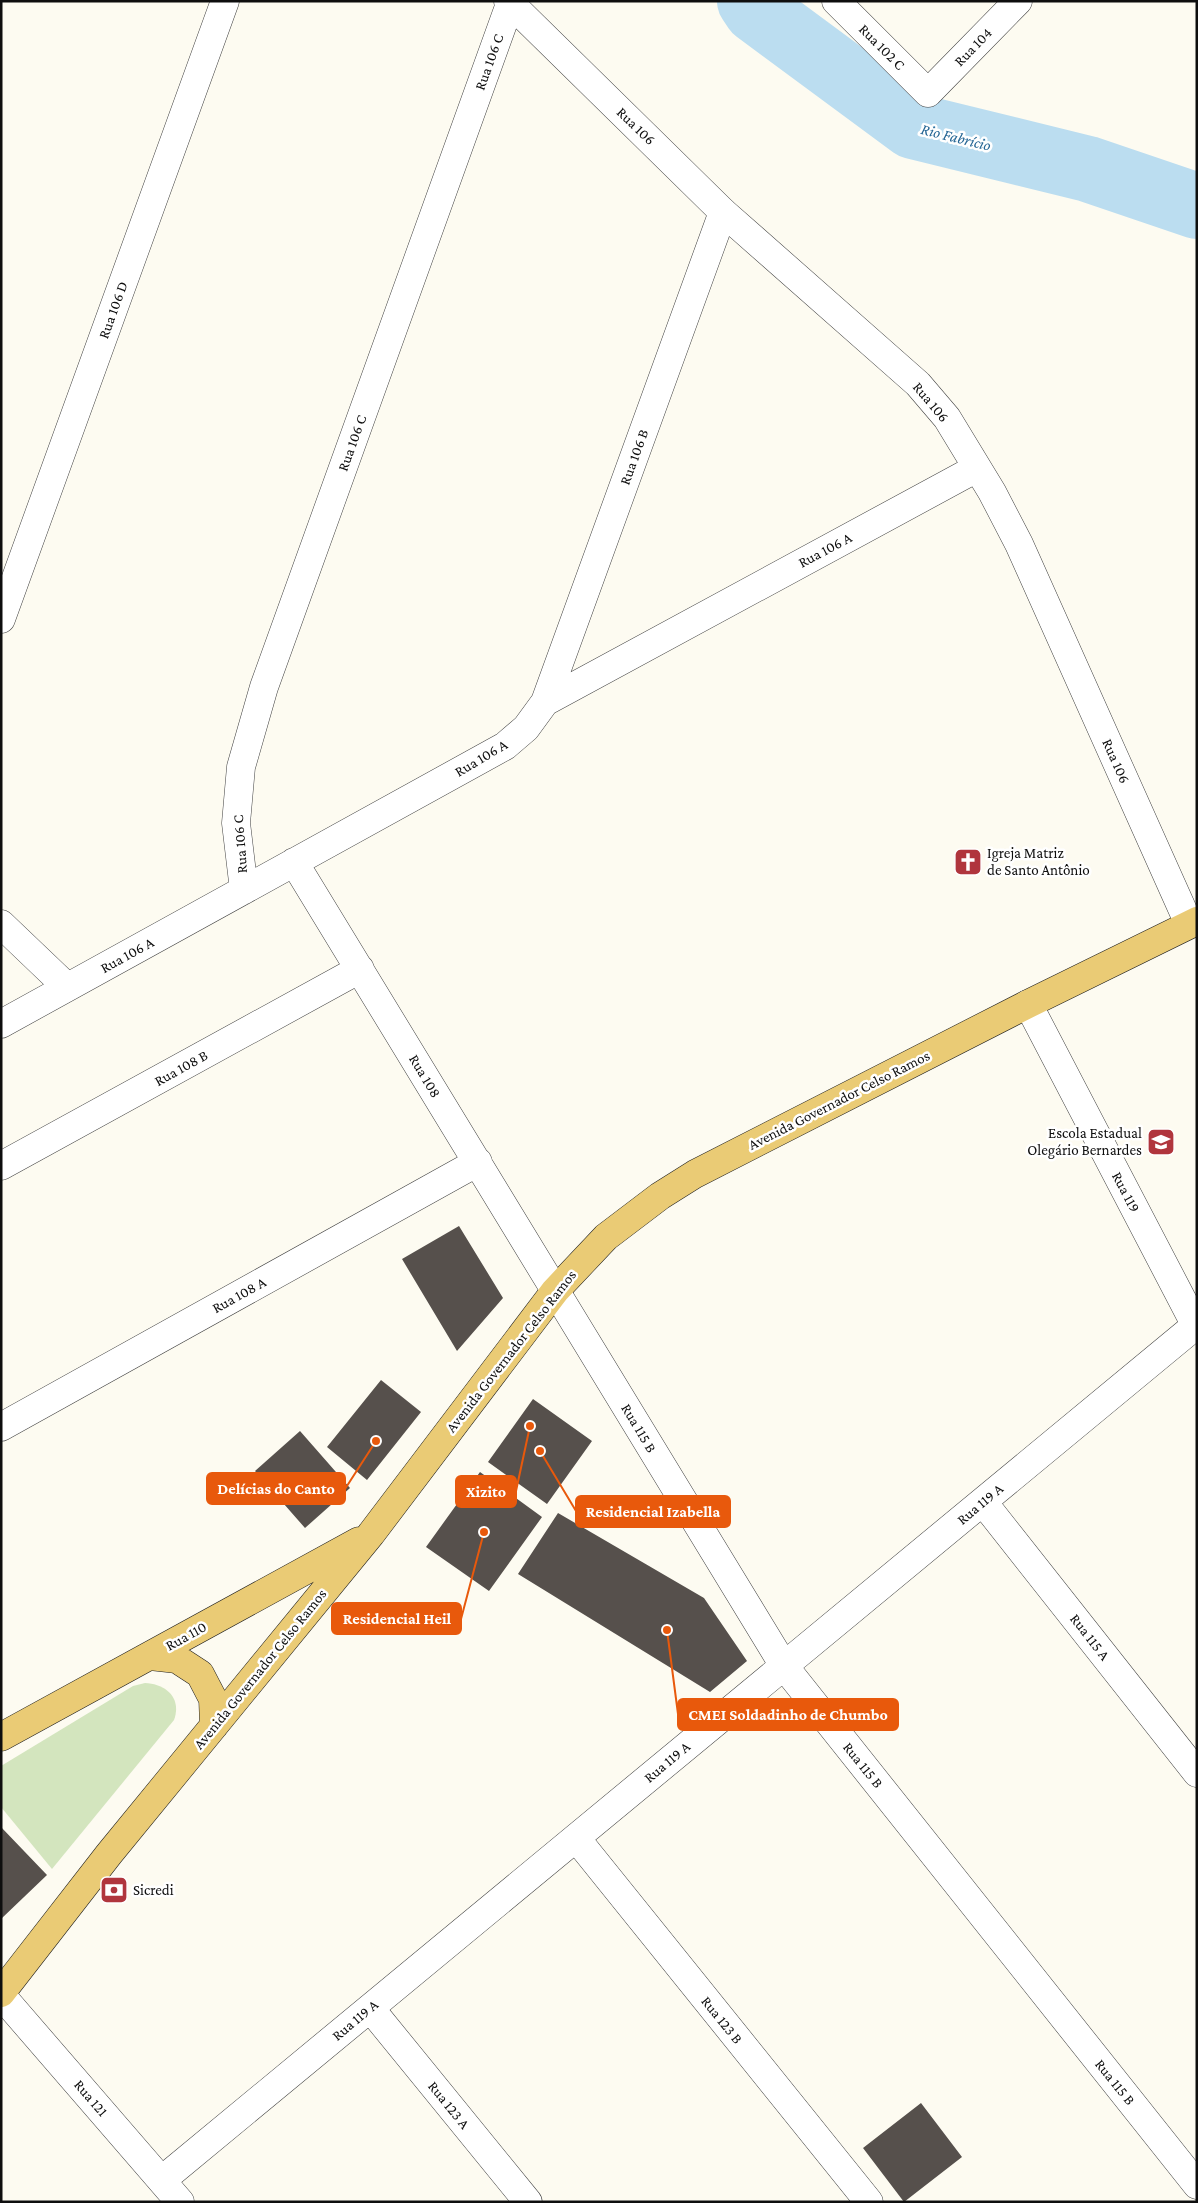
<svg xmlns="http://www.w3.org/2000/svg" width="1198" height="2203" font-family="'Crimson Pro',serif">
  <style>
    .green { fill: #d3e5be }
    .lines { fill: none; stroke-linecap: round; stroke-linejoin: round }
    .river { stroke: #bbddf0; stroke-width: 66 }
    .building { fill: #56504c }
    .minor-casing { stroke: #414141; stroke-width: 29 }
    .major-casing { stroke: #1f1f1f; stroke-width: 29 }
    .minor { stroke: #fff; stroke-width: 28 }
    .major { stroke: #eacb75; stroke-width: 28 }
    .labels { text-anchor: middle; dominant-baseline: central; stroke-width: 5; stroke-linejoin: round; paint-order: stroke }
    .street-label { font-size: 15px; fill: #0e0e0e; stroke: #fff }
    .poi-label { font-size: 15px; fill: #0e0e0e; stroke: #fff; text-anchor: start }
    .water-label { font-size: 16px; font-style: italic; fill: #246594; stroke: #fff }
    .leader { fill: none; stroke: #e8590c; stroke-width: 2 }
    .callout-dot { fill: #e8590c; stroke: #fff; stroke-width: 2 }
    .callout { fill: #e8590c; stroke: #e8590c; stroke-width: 2 }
    .callout-label { font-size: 16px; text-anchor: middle; font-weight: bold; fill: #fff }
  </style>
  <rect width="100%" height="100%" fill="#fdfbf1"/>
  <path class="green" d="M145 1683C166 1684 182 1698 174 1720L52 1869 1 1807V1766L133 1686Z"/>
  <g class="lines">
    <path class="river" d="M750 1 756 10 913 126 1088 169 1197 206"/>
  </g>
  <path class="building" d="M459 1226 503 1298 457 1351 402 1259Z
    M381 1380 421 1412 367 1480 327 1447Z
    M533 1399 592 1441 547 1504 488 1462Z
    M300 1431 350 1488 305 1528 255 1471Z
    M480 1472 542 1517 489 1591 426 1547Z
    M558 1513 704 1598 747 1661 710 1692 518 1574Z
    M1 1827 47 1875 1 1919Z
    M921 2103 962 2157 904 2202 863 2148Z"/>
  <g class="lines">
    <defs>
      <path id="minor" d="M508 1 723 212 918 384 947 418 992 492 1019 544 1189 924
        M836 1 928 93 1018 1
        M1 619 225 1
        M545 702 723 212
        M294 862 784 1666 1197 2185
        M244 890 236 823 241 767 264 687 510 4
        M1 924 67 987
        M1028 1004 1197 1328
        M1 1024 505 746 526 728 545 702 977 468
        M1 1166 360 969
        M1 1427 478 1162
        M983 1502 1197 1773
        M576 1838 869 2202
        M1 1995 180 2202
        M370 2008 528 2202
        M162 2180 1195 1326"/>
      <path id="major" d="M150 1656 177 1659 200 1674 213 1699 214 1726
        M1 1737 359 1541
        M1 1993 109 1854 371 1534 555 1291 606 1237 660 1196 695 1174 1028 1004 1197 921"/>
    </defs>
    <use href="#minor" class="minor-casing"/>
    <use href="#major" class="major-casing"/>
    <use href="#minor" class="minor"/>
    <use href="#major" class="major"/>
  </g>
  <defs>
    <symbol id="church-square" viewBox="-11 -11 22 22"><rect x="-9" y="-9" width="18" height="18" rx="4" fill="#b0353d" stroke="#fff"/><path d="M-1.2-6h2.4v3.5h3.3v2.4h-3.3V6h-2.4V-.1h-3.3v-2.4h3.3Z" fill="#fff"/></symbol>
    <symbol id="school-square" viewBox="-11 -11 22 22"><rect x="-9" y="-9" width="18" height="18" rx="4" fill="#b0353d" stroke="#fff"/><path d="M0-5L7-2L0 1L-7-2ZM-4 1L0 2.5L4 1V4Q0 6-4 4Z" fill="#fff"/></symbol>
    <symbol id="bank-square" viewBox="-11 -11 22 22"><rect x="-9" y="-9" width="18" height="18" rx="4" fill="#b0353d" stroke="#fff"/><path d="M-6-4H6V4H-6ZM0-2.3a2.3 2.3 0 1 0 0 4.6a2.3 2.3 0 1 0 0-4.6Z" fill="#fff"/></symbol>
  </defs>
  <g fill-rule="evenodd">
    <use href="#church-square" x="952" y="846" width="32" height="32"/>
    <use href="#school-square" x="1145" y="1126" width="32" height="32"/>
    <use href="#bank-square" x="98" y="1874" width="32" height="32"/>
  </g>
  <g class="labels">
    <g class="street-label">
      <text transform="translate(882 47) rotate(45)">Rua 102 C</text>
      <text transform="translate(973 47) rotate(-46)">Rua 104</text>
      <text transform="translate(489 62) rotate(-70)">Rua 106 C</text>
      <text transform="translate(636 126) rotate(44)">Rua 106</text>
      <text transform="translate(113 310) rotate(-70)">Rua 106 D</text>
      <text transform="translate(931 402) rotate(50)">Rua 106</text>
      <text transform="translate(352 443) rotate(-70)">Rua 106 C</text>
      <text transform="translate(634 457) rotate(-70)">Rua 106 B</text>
      <text transform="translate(825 550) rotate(-28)">Rua 106 A</text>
      <text transform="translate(481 758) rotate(-31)">Rua 106 A</text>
      <text transform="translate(1116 761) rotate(66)">Rua 106</text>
      <text transform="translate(240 844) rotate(-94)">Rua 106 C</text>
      <text transform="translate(127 955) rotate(-29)">Rua 106 A</text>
      <text transform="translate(181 1068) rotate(-29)">Rua 108 B</text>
      <text transform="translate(425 1076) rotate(59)">Rua 108</text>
      <text transform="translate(839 1100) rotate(-27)">Avenida Governador Celso Ramos</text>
      <text transform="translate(1126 1192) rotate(62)">Rua 119</text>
      <text transform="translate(239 1295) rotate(-29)">Rua 108 A</text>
      <text transform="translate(511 1351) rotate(-52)">Avenida Governador Celso Ramos</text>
      <text transform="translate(639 1428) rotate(59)">Rua 115 B</text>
      <text transform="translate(980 1504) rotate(-40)">Rua 119 A</text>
      <text transform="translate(186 1636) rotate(-29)">Rua 110</text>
      <text transform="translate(1090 1637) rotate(52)">Rua 115 A</text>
      <text transform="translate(260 1669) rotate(-51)">Avenida Governador Celso Ramos</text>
      <text transform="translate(667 1762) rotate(-40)">Rua 119 A</text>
      <text transform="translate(863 1765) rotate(51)">Rua 115 B</text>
      <text transform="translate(355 2020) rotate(-40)">Rua 119 A</text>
      <text transform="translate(722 2020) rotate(51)">Rua 123 B</text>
      <text transform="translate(1115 2082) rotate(51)">Rua 115 B</text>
      <text transform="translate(91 2098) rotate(49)">Rua 121</text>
      <text transform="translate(449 2105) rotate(51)">Rua 123 A</text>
    </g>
    <g class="poi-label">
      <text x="987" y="853">Igreja Matriz<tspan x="987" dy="17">de Santo Antônio</tspan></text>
      <text x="1142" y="1133" text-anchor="end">Escola Estadual<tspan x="1142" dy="17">Olegário Bernardes</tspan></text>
      <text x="133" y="1890">Sicredi</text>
    </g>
    <g class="water-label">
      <text transform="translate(956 137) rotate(14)">Rio Fabrício</text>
    </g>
  </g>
  <path class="leader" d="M376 1441L345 1489M530 1426L516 1491M540 1451L576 1511M484 1532L461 1619M667 1630L678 1714"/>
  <g class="callout-dot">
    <circle cx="376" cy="1441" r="5"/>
    <circle cx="530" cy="1426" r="5"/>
    <circle cx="540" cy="1451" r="5"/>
    <circle cx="484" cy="1532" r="5"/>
    <circle cx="667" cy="1630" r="5"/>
  </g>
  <g class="callout">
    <rect x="207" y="1473" width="138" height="31" rx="5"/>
    <rect x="456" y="1476" width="60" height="31" rx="5"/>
    <rect x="576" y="1496" width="154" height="31" rx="5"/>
    <rect x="332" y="1603" width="129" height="31" rx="5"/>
    <rect x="678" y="1699" width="220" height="31" rx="5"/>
  </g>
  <g class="callout-label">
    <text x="276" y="1494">Delícias do Canto</text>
    <text x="486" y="1497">Xizito</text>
    <text x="653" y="1517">Residencial Izabella</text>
    <text x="397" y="1624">Residencial Heil</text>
    <text x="788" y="1720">CMEI Soldadinho de Chumbo</text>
  </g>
  <rect width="1198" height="2203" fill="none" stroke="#0e0e0e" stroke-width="5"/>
</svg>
